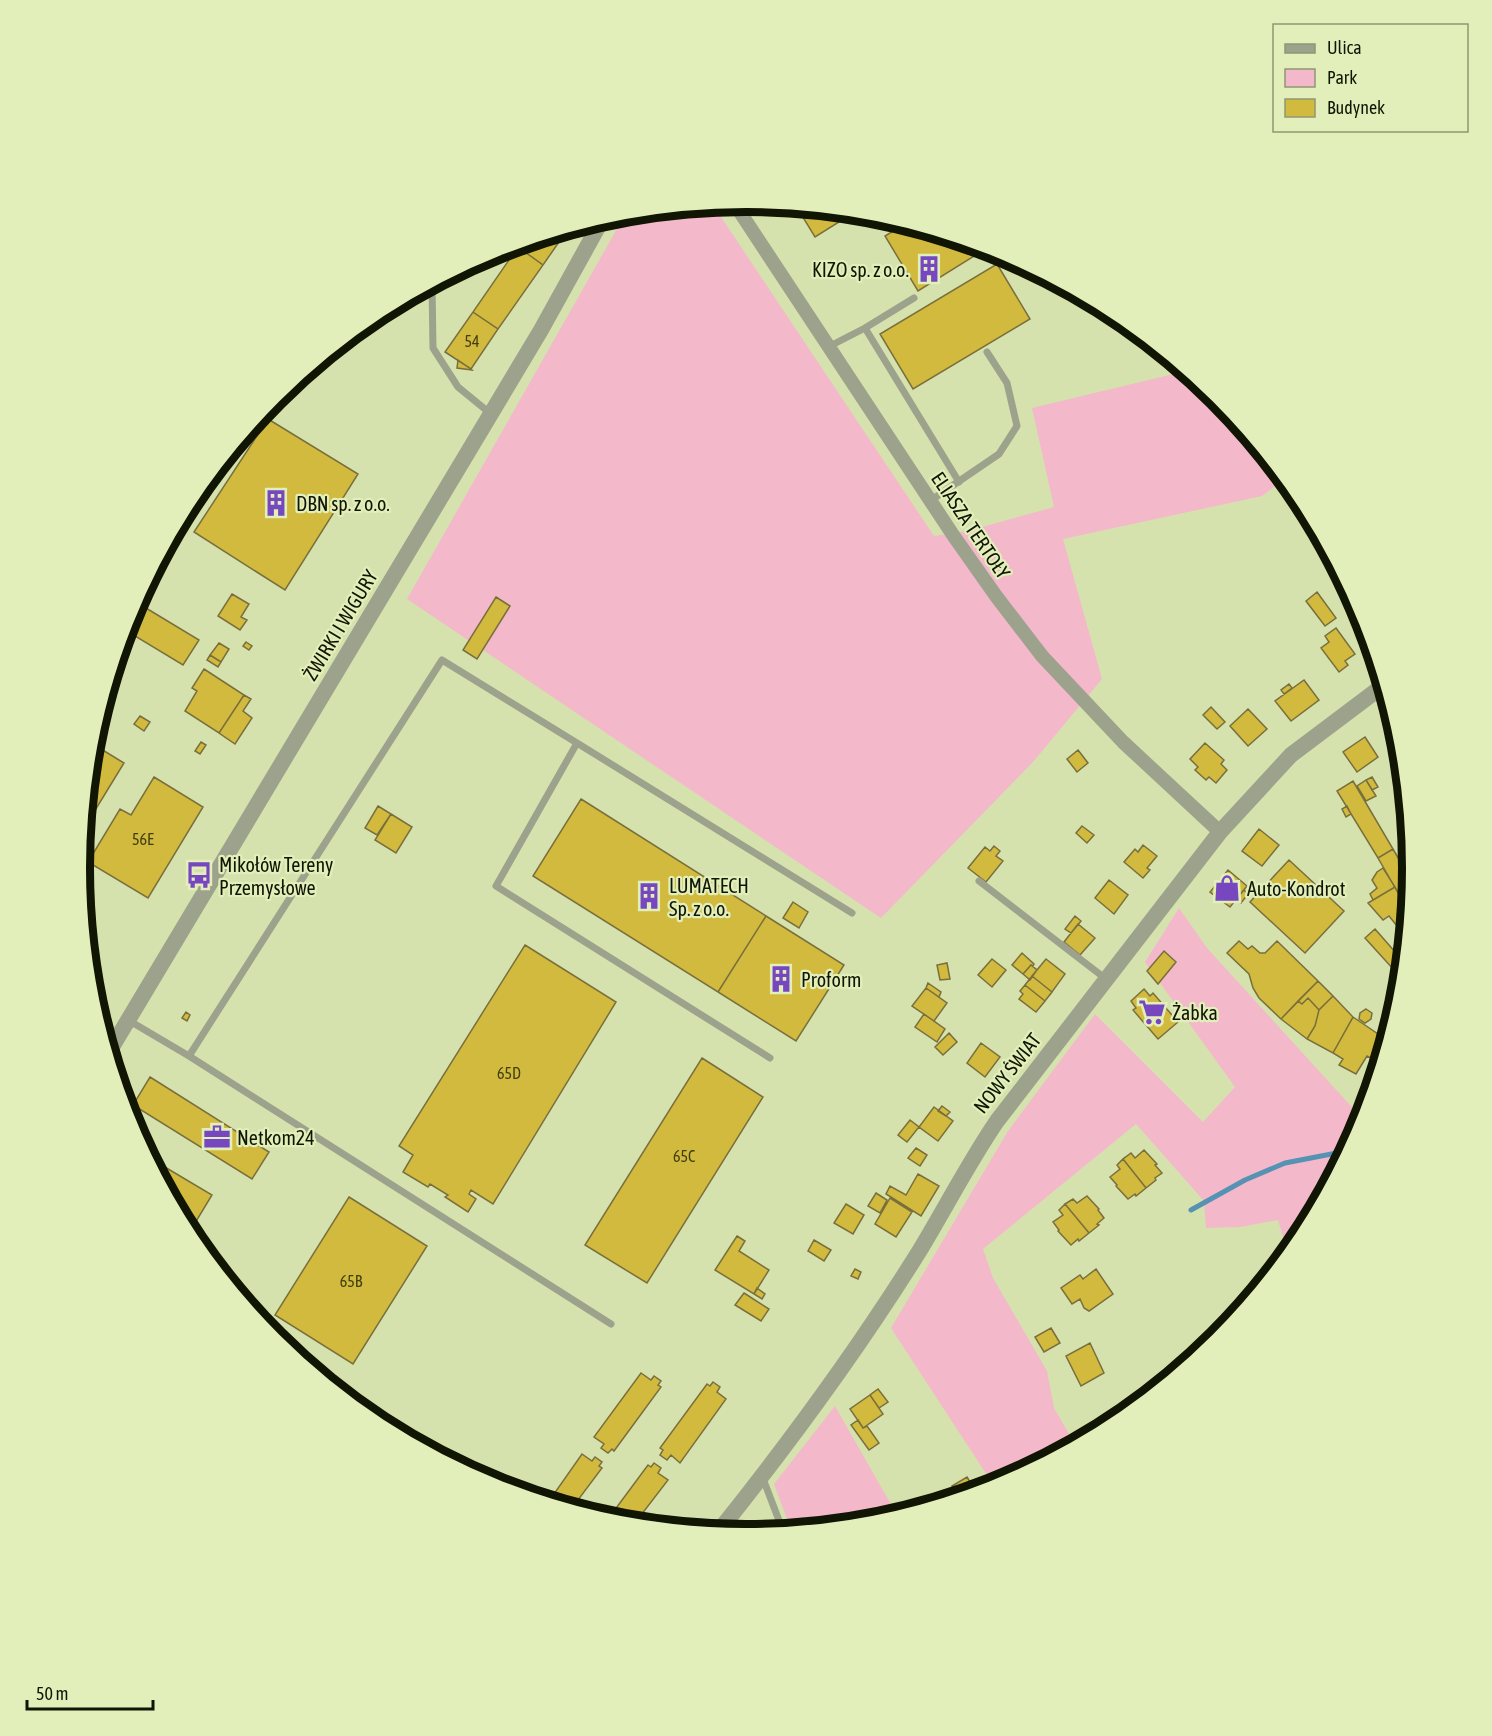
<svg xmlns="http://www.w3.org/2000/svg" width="1492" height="1736" font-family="'Asap Condensed',sans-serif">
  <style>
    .green { fill: #f3b8ca }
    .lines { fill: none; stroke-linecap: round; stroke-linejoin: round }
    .stream { stroke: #5692b3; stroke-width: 5 }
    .building { fill: #d1ba3d; stroke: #796f3d; stroke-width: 1.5 }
    .service { stroke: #9da28c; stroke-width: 7 }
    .minor { stroke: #9da28c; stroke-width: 14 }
    .tertiary { stroke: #9da28c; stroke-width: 16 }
    .labels { text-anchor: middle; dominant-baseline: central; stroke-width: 4.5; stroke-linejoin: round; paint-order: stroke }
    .number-label { font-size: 16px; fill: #413e12 }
    .poi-label { font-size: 20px; fill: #111503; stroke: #e3efba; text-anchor: start }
    .street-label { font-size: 20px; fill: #111503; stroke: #e3efba }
    .rim { fill: none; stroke: #111503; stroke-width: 8 }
  </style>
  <rect width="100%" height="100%" fill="#d6e2ad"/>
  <path class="green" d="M713 205 934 536 968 531 1054 507 1032 408 1186 371 1218 397 1285 479 1262 496 1063 539 1102 679 1033 762 881 918 407 599 626 213Z
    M1387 697 1399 735 1376 702Z
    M1179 908 1207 948 1360 1116 1365 1112 1362 1123 1300 1239 1288 1254 1278 1220 1240 1227 1206 1228 1204 1201 1136 1124 983 1249 993 1278 1047 1371 1054 1408 1075 1444 1001 1484 994 1486 891 1328 1008 1131 1095 1014 1203 1122 1235 1087 1145 962Z
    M835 1406 897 1515 876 1522 791 1530 774 1484Z"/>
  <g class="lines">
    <path class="stream" d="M1191 1210 1245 1180 1285 1163 1347 1151"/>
  </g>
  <path class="building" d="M796 206 855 212 815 237Z
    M906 223 987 248 918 291 885 236Z
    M568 229 543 265 518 247 521 243Z
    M518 247 543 265 498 329 473 312Z
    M997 264 1030 319 913 389 880 334Z
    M473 312 498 329 471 369 445 352Z
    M458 360 471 369 472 370 457 368Z
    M268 419 358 474 285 590 194 532Z
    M1317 592 1336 618 1325 626 1306 601Z
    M232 594 249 604 241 617 247 620 240 630 218 616Z
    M496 597 510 606 477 659 463 650Z
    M136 602 199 640 183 665 125 630 130 613Z
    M1336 628 1355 654 1345 661 1348 665 1339 672 1321 648 1329 642 1325 636Z
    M246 642 252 646 249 650 243 646Z
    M219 643 229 649 221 662 210 655Z
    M210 655 221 662 218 667 207 660Z
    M204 669 244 695 219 733 185 711 197 691 192 688Z
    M1304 680 1319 700 1291 721 1275 701Z
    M1289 684 1292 688 1284 694 1281 690Z
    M244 695 251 699 243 711 252 718 235 744 219 733Z
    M1211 707 1225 722 1217 729 1203 715Z
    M1248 709 1267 729 1248 746 1230 726Z
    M140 716 150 722 144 731 134 724Z
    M1365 737 1378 757 1357 772 1343 752Z
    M201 742 206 745 200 754 195 751Z
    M1205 743 1224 760 1221 764 1227 770 1216 783 1209 777 1206 780 1195 770 1198 767 1190 759Z
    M101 749 124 763 83 830 89 769Z
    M1078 750 1088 763 1077 772 1067 759Z
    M154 777 203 807 148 898 88 862 120 809 131 815Z
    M1372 777 1378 787 1372 790 1366 780Z
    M1366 780 1376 796 1366 801 1357 786Z
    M1353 781 1393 849 1378 858 1337 791Z
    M581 799 766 916 718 992 533 876Z
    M378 806 391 814 377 835 365 828Z
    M1347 806 1351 814 1346 817 1342 809Z
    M391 814 412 827 396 853 375 840Z
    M1082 826 1094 835 1087 843 1076 833Z
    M1259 829 1279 845 1262 866 1242 851Z
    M1143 845 1157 856 1147 868 1150 870 1143 878 1124 862 1135 849 1138 852Z
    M994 846 1000 851 996 856 1003 861 986 882 968 868 985 847 990 851Z
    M1393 849 1411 880 1408 910 1378 858Z
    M1289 860 1344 911 1305 953 1250 902Z
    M1383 868 1395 887 1373 900 1370 894 1377 888 1372 880 1377 872Z
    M1228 870 1247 886 1230 907 1210 892Z
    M1109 880 1128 895 1114 914 1095 898Z
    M1395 887 1408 910 1406 937 1389 916 1383 920 1368 903Z
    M1244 890 1248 894 1241 903 1236 899Z
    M793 902 808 912 799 928 783 918Z
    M766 916 844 965 796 1041 718 992Z
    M1075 916 1081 921 1071 933 1065 929Z
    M1078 924 1095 938 1080 955 1064 942Z
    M1375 929 1403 961 1394 970 1365 938Z
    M1239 941 1248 949 1252 946 1260 953H1265L1277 941 1318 981 1281 1019 1259 998 1253 988 1249 974 1227 953Z
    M525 945 616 1002 493 1204 471 1190 469 1194 476 1199 468 1212 445 1197 448 1195 430 1184 428 1187 403 1172 413 1155 399 1146Z
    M1164 951 1176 962 1158 984 1147 971Z
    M1022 953 1034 964 1033 966 1031 965 1023 974 1012 965Z
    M992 959 1006 970 992 987 978 975Z
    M1046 959 1065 974 1052 992 1032 976Z
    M947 963 950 979 940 980 937 965Z
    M1031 965 1037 970 1030 980 1023 974Z
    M1032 976 1052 992 1045 1001 1025 985Z
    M1318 981 1333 996 1319 1010 1308 998 1302 1004 1298 1001Z
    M928 983 941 992 939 997 926 988Z
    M1025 985 1045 1001 1036 1012 1019 999 1023 994 1020 991Z
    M926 988 947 1003 934 1021 912 1006Z
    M1144 989 1150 996 1153 993 1178 1022 1158 1039 1133 1010 1136 1008 1131 1001Z
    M1333 996 1353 1017 1333 1053 1307 1039 1315 1026 1319 1010Z
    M1308 998 1319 1010 1315 1026 1307 1039 1281 1019 1298 1001 1302 1004Z
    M1366 1009 1372 1013 1371 1019 1365 1023 1359 1019 1360 1013Z
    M186 1012 190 1015 187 1021 182 1018Z
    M924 1014 945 1029 937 1042 915 1027Z
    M1353 1017 1387 1040 1380 1063 1367 1056 1356 1074 1339 1065 1343 1059 1333 1053Z
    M949 1033 957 1042 943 1055 935 1047Z
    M981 1043 1000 1057 985 1077 967 1063Z
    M702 1058 763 1097 647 1283 585 1245Z
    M150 1077 269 1152 252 1179 133 1105Z
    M942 1106 950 1112 946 1116 938 1111Z
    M934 1107 953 1121 938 1141 919 1127Z
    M910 1120 919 1127 907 1142 898 1135Z
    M916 1148 927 1155 920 1166 908 1158Z
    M1144 1150 1157 1164 1155 1165 1162 1173 1155 1178 1156 1180 1146 1188 1123 1159 1131 1153 1135 1158Z
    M148 1157 212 1195 189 1233Z
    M1123 1159 1146 1188 1136 1196 1135 1194 1128 1199 1116 1186 1117 1185 1110 1177 1120 1169 1117 1165Z
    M918 1174 939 1186 921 1216 886 1194 890 1186 906 1195Z
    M876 1193 887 1200 880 1213 868 1206Z
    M1087 1196 1099 1209 1098 1210 1104 1218 1097 1224 1099 1225 1089 1233 1065 1204 1073 1199 1077 1203Z
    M349 1197 427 1246 353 1364 275 1315Z
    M890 1198 912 1212 896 1237 875 1224Z
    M846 1204 864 1215 853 1234 834 1223Z
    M1065 1204 1089 1233 1079 1241 1078 1239 1071 1245 1058 1231 1059 1230 1053 1222 1063 1215 1059 1210Z
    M737 1236 745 1241 739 1251 769 1270 754 1294 715 1270Z
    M814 1240 831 1250 824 1261 808 1251Z
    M855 1269 861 1272 858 1279 851 1276Z
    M1096 1269 1113 1294 1089 1311 1084 1308 1080 1299 1072 1304 1061 1288 1080 1275 1083 1279Z
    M757 1288 765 1294 762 1299 754 1294Z
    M744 1293 769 1309 761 1321 735 1305Z
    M1051 1328 1060 1343 1044 1352 1035 1337Z
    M1090 1343 1104 1373 1081 1386 1066 1356Z
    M641 1373 651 1380 654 1376 661 1381 658 1385 661 1387 614 1451 612 1449 608 1453 601 1448 604 1444 594 1437Z
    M713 1382 720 1387 717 1392 726 1399 680 1463 671 1455 667 1460 660 1455 663 1450 660 1448 707 1384 710 1386Z
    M878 1389 888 1402 879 1408 870 1395Z
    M870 1395 883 1414 863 1428 850 1409Z
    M858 1420 863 1428 867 1426 879 1443 869 1450 851 1425Z
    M582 1454 592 1461 595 1457 602 1462 599 1466 602 1468 572 1508 549 1501Z
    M654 1463 661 1468 658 1473 668 1480 635 1523 608 1519 648 1465 651 1467Z
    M967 1477 973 1487 977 1485 980 1490 955 1498 958 1496 952 1486Z"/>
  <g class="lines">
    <path class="service" d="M432 284 433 348 458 387 491 414
      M865 328 959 482
      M828 347 865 328 914 298
      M930 501 999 454 1017 426 1007 383 987 352
      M577 743 852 913
      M979 881 1106 979
      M128 1020 189 1056 611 1324
      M102 1031 116 1039
      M189 1056 442 660 577 743 496 886 770 1058
      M762 1476 783 1531"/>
    <path class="minor" d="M734 203 953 535 996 596 1042 656 1123 742 1220 832"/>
    <path class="tertiary" d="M109 1052 541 330 603 218
      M718 1532C790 1442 859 1348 920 1250 946 1207 969 1162 997 1121L1220 832 1291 755 1376 691 1384 687"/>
  </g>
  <defs>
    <symbol id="building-bare" viewBox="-9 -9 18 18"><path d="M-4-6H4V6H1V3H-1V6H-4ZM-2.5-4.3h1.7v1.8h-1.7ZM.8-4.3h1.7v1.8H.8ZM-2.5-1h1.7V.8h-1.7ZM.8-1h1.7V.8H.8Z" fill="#7747bf" stroke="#e3efba" stroke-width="2.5" paint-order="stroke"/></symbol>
    <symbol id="bus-bare" viewBox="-9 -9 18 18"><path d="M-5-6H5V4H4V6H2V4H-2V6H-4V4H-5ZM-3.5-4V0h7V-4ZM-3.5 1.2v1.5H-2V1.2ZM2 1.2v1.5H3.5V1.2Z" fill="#7747bf" stroke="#e3efba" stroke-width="2.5" paint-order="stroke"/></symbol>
    <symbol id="shop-bare" viewBox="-9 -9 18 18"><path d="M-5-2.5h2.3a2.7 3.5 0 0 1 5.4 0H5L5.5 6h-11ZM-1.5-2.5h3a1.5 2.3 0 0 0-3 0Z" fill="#7747bf" stroke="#e3efba" stroke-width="2.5" paint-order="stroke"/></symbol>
    <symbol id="supermarket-bare" viewBox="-9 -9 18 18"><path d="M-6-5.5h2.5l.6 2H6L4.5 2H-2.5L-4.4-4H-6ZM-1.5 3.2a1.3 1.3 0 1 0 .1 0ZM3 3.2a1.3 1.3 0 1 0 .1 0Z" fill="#7747bf" stroke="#e3efba" stroke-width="2.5" paint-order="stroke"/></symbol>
    <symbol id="office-bare" viewBox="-9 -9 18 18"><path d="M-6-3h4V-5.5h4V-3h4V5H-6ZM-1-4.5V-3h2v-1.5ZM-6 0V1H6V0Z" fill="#7747bf" stroke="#e3efba" stroke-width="2.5" paint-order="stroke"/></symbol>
  </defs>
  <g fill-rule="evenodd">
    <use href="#building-bare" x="910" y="250" width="38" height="38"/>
    <use href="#building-bare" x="257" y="484" width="38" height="38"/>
    <use href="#bus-bare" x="180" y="856" width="38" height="38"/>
    <use href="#shop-bare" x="1208" y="869" width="38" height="38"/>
    <use href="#building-bare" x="630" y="877" width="38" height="38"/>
    <use href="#building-bare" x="762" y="960" width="38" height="38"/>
    <use href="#supermarket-bare" x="1133" y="993" width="38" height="38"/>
    <use href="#office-bare" x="198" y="1118" width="38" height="38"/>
  </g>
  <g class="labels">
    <g class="number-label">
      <text x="472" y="341">54</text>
      <text x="143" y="839">56E</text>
      <text x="509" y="1073">65D</text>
      <text x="684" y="1156">65C</text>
      <text x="351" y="1281">65B</text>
    </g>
    <g class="poi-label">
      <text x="909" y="269" text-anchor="end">KIZO sp. z o.o.</text>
      <text x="296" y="503">DBN sp. z o.o.</text>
      <text x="219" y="864">Mikołów Tereny<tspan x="219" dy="23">Przemysłowe</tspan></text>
      <text x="669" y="885">LUMATECH<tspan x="669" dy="23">Sp. z o.o.</tspan></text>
      <text x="1247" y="888">Auto-Kondrot</text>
      <text x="801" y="979">Proform</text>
      <text x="1172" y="1012">Żabka</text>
      <text x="237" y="1137">Netkom24</text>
    </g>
    <g class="street-label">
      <text transform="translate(971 525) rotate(56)">ELIASZA TERTOŁY</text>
      <text transform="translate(340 625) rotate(-59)">ŻWIRKI I WIGURY</text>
      <text transform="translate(1007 1073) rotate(-52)">NOWY ŚWIAT</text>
    </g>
  </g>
  <path d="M0 0H1492V1736H0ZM90 868a656 656 0 1 1 1312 0a656 656 0 1 1-1312 0Z" fill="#e3efba" fill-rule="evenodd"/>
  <path class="rim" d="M90 868a656 656 0 1 1 1312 0a656 656 0 1 1-1312 0Z"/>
  <rect x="1273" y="24" width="195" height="108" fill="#e3efba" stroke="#8f9871" stroke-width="1.5"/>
  <rect x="1285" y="44" width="30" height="9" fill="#9da28c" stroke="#8f9871" stroke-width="1.5"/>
  <text x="1327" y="54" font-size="18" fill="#111503">Ulica</text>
  <rect x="1285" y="69" width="30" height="18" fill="#f3b8ca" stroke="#8f9871" stroke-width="1.5"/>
  <text x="1327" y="84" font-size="18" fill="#111503">Park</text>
  <rect x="1285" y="99" width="30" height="18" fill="#d1ba3d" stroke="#8f9871" stroke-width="1.5"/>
  <text x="1327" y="114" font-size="18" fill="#111503">Budynek</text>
  <path d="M27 1700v9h126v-9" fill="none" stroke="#111503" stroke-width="3"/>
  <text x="36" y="1700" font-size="18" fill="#111503" stroke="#e3efba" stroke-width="4.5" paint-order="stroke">50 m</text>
</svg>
